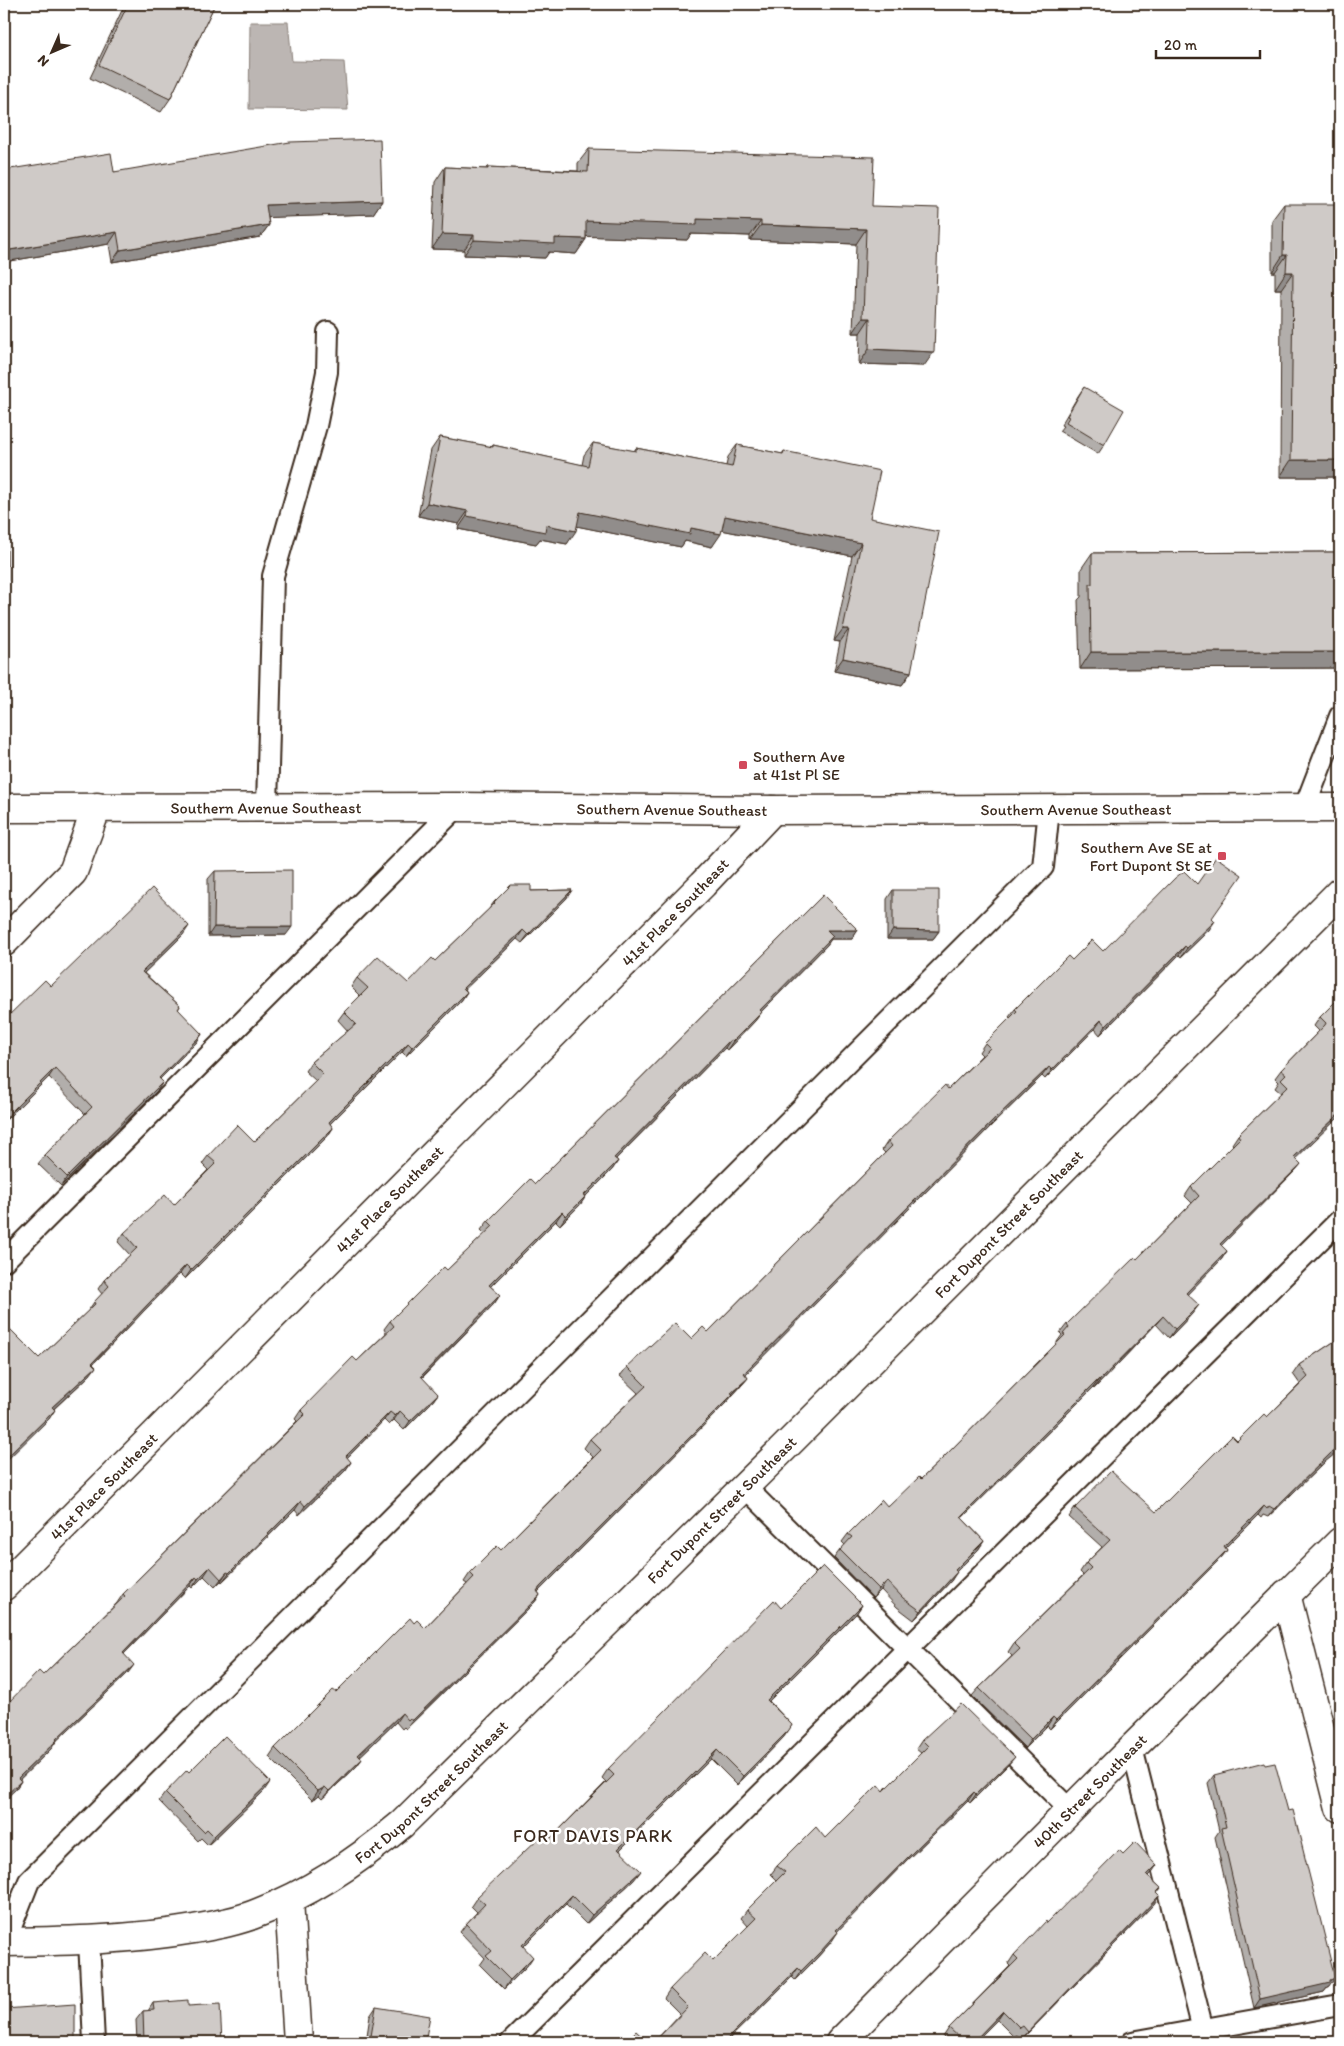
<svg xmlns="http://www.w3.org/2000/svg" width="1344" height="2046" font-family="Itim,sans-serif">
  <style>
    .water { fill: #bcb6b3; stroke: #887e77 }
    .lines { fill: none; stroke-linecap: round; stroke-linejoin: round }
    .lane-casing { stroke: #3b2a1e; stroke-width: 24 }
    .street-casing { stroke: #3b2a1e; stroke-width: 31 }
    .secondary-casing { stroke: #3b2a1e; stroke-width: 31 }
    .lane { stroke: #fff; stroke-width: 20 }
    .street { stroke: #fff; stroke-width: 28 }
    .secondary { stroke: #fff; stroke-width: 28 }
    .wall { fill: #b2aeab; stroke: #3b2a1e }
    .shaded-wall { fill: #918d8b; stroke: #3b2a1e }
    .building { fill: #cfcac7; stroke: #3b2a1e }
    .poi-dot { fill: #d1495b; stroke: #fff; stroke-width: 2 }
    .labels { text-anchor: middle; dominant-baseline: central; stroke-width: 5; stroke-linejoin: round; paint-order: stroke }
    .poi-label { font-size: 16px; fill: #3b2a1e; stroke: #fff; text-anchor: start }
    .street-label { font-size: 16px; fill: #3b2a1e; stroke: #fff }
    .neighbourhood-label { font-size: 18px; letter-spacing: 1px; fill: #3b2a1e; stroke: #fff }
  </style>
  <rect width="100%" height="100%" fill="#fff"/>
  <filter id="ink" filterUnits="userSpaceOnUse"><feTurbulence type="fractalNoise" baseFrequency=".02" numOctaves="2"/><feDisplacementMap in="SourceGraphic" scale="10" xChannelSelector="R" yChannelSelector="G"/><feConvolveMatrix kernelMatrix="1 2 1 2 8 2 1 2 1" color-interpolation-filters="sRGB"/></filter>
  <g filter="url(#ink)">
    <path class="water" d="M250 22H288L292 61 344 62 348 110 249 109Z"/>
    <g class="lines">
      <defs>
        <path id="lane" d="M267 807 273 576 316 426 327 372 328 332
          M1304 809 1340 716
          M4 1261 457 807
          M745 1487 1070 1810
          M1132 1748 1203 2030
          M89 1941 94 2042
          M5 1942 29 1881 1043 867 1049 809
          M511 2042 1340 1220
          M1132 2042 1340 2005"/>
        <g id="street">
          <path d="M4 942 73 872 97 807"/>
          <path id="s1" d="M4 1586 703 884 773 810"/>
          <path d="M1286 1594 1340 1808"/>
          <path d="M289 1900 298 2042"/>
          <path id="s2" d="M4 1942C68 1941 130 1940 194 1929 216 1925 239 1921 260 1912 313 1892 359 1860 402 1824L783 1449 1340 892"/>
          <path id="s3" d="M840 2042 1132 1748 1340 1542"/>
        </g>
        <g id="secondary">
          <path id="s4" d="M4 808 457 807 773 810 1340 808"/>
        </g>
      </defs>
      <use href="#lane" class="lane-casing"/>
      <use href="#street" class="street-casing"/>
      <use href="#secondary" class="secondary-casing"/>
      <use href="#lane" class="lane"/>
      <use href="#street" class="street"/>
      <use href="#secondary" class="secondary"/>
    </g>
    <path class="wall" d="M125 4H215L170 99 161 112 90 78Z
      M589 149 872 206 924 366 859 364 860 333H853L856 244 750 240V236L691 234 687 240 586 236V239L576 254 549 252 545 258 464 255V250L432 249 435 182 445 167 487 169 488 167 578 171V163Z
      M4 170 114 172 382 201 373 214 268 217 269 225 260 237 112 262 109 244 4 262Z
      M1284 204 1340 477H1280L1281 289H1275V272H1272V220Z
      M1084 387 1104 445 1098 454 1059 431 1063 426 1061 425 1078 396Z
      M440 437 492 447 493 445 582 465 584 455 593 443 634 451 636 448 726 466 728 457 737 445 782 454 784 451 870 518 911 672 902 685 834 671 840 642 834 641 852 556 722 530 712 547 685 541 681 547 577 526 567 544 540 539 536 544 458 529 459 524 418 516 431 450Z
      M1340 552V668L1080 669 1078 600 1081 597V569L1092 553Z
      M215 871 286 935 208 936V879Z
      M572 890 566 899 522 943 517 939 465 989 467 992 461 1001 406 1056 402 1052 330 1124 333 1128 327 1137 185 1279 180 1274 143 1312 93 1364 90 1375 54 1409 49 1419 39 1358 88 1311 94 1302 102 1294 98 1289 104 1280 130 1255 118 1242 124 1233 174 1205 208 1170 202 1164 208 1156 254 1142 316 1081 305 1071 311 1062 348 1031 338 1020 344 1012 360 996 351 987 357 978 408 983 435 961 489 909 494 902 531 891Z
      M893 890 939 931 933 939H887V899Z
      M823 895 858 930 852 939H831L827 945 761 1012 755 1021 727 1050 725 1048 616 1159 618 1161 612 1170 586 1196 580 1205 560 1225 556 1221 490 1286 500 1295 494 1304 422 1378 438 1394 432 1402 404 1430 394 1420 389 1425 384 1420 347 1458 351 1462 345 1471 299 1515 295 1510 222 1582 221 1581 215 1587 204 1576 192 1588 190 1586 124 1654 128 1673 57 1740 51 1749 20 1779 21 1781 15 1790 43 1675 117 1603 123 1594 297 1421 295 1419 301 1410 357 1361 386 1333 384 1329 390 1321 447 1270 485 1234 481 1230 488 1221 535 1184Z
      M1212 918 1209 930 1181 957 1179 955 1100 1035 1095 1029 1045 1079 1042 1076 993 1124 745 1374 748 1378 741 1386 732 1396 726 1403 538 1592 540 1595 534 1603 406 1729 404 1727 402 1729 396 1722 360 1756 362 1759 356 1767 322 1799 319 1796 312 1800 269 1757 275 1748 336 1692 414 1623 425 1628 467 1584 464 1582 470 1573 501 1550 593 1457 584 1448 590 1439 638 1393 620 1376 627 1367 708 1332 885 1153 882 1150 888 1141 948 1089 982 1055 979 1052 985 1043 1010 1018 1009 1017 1015 1009 1072 960Z
      M183 935 144 973 180 1006 178 1010 202 1034 196 1043 160 1079 157 1091 61 1186 38 1164 45 1155 85 1114 49 1077 5 1121 4 1120V1020L51 986Z
      M1340 997V1116L1295 1158 1301 1164 1294 1172 1221 1245 1227 1251 1221 1260 1187 1294 1192 1314 1169 1338 1156 1324 1094 1389 1093 1388 962 1518 984 1541 978 1550 956 1572 951 1581 914 1620 897 1607 881 1590 873 1598 834 1558 840 1550 845 1545 842 1542 848 1534 888 1507 921 1479 941 1460 1057 1343V1342L1062 1335 1060 1333 1067 1324 1137 1259 1192 1203 1185 1196 1191 1187 1233 1145 1232 1144 1238 1135 1281 1093 1275 1088 1279 1082 1275 1078 1281 1070 1319 1031 1314 1026 1320 1017Z
      M1338 1339 1325 1462 1268 1517 1263 1515 1261 1518 1258 1515 1225 1547 1227 1550 1221 1558 1050 1729 1047 1726 1025 1748 972 1696 979 1688 1012 1656 1008 1652 1014 1643 1083 1575 1080 1572 1086 1563 1102 1547 1069 1517 1075 1508 1156 1512 1237 1441 1267 1417 1300 1384 1293 1374 1299 1365Z
      M862 1605 856 1614 769 1701 792 1725 783 1738 737 1785 711 1759 620 1850 634 1880 586 1924 566 1904 523 1947 527 1966 504 1989 480 1965 485 1958 460 1932 466 1924 477 1912 471 1906 477 1897 551 1838 606 1782 602 1778 608 1769 781 1608Z
      M922 1740 1008 1765 970 1803 968 1801 907 1860 837 1931 832 1941 815 1960 795 1980 792 1977 726 2042H654L680 2014 664 1998 670 1989 713 1961 748 1926 741 1918 747 1910 777 1880 771 1874 777 1866 825 1838 886 1788 921 1753 916 1749Z
      M189 1772 264 1791 208 1845 201 1838 198 1841 159 1801 165 1793Z
      M1214 1775 1329 1987 1327 1988 1324 1992 1254 2008 1215 1837 1219 1831 1208 1783Z
      M1123 1854 1151 1874 1148 1876 1161 1888 1157 1893 1154 1904 1021 2040 1017 2035 1014 2037 997 2020 975 2042H948L943 2037 949 2028 1010 1966 1008 1964 1014 1955Z
      M153 2003 188 2006 222 2042H137L136 2020 143 2011H148Z
      M376 2007 425 2042H366L370 2016Z"/>
    <path class="shaded-wall" d="M382 201 373 214 257 218 266 205Z
      M697 219 761 221 750 236 691 234 687 240 576 236 586 221Z
      M269 225 260 237 112 262 120 250Z
      M761 225 866 229 856 244 750 240Z
      M117 232 109 244 4 262V251Z
      M442 234 474 235 464 250 432 249Z
      M555 238 586 239 576 254 549 252 545 258 464 255 474 240Z
      M1283 255H1287L1275 272H1272Z
      M1286 272H1293L1281 289H1275Z
      M863 318H870L860 333H853Z
      M869 349 934 352 924 366 859 364Z
      M1291 460H1340V477H1280Z
      M427 503 468 511 459 524 418 516Z
      M580 512 691 528 721 534 712 547 685 541 681 547 571 525Z
      M467 516 546 525 576 531 567 544 540 539 536 544 458 529Z
      M725 516 861 543 852 556 716 529Z
      M843 629H849L840 642 834 641Z
      M4 638H8L4 643Z
      M1091 652H1340V668L1080 669Z
      M843 658 911 672 902 685 834 671Z
      M572 890 566 899 522 943 528 935Z
      M1215 921 1209 930 1181 957 1187 948Z
      M189 926 183 935 136 981 142 972Z
      M214 927H292L286 935 208 936Z
      M523 930 517 939 457 997 463 988Z
      M827 930H858L852 939H831L827 945 754 1019 760 1010Z
      M893 930 939 931 933 939H887Z
      M1185 946 1179 955 1100 1035 1106 1026Z
      M467 992 461 1001 406 1056 412 1047Z
      M762 1012 755 1021 727 1050 733 1041Z
      M1101 1020 1095 1029 1045 1079 1052 1070Z
      M202 1034 196 1043 153 1086 159 1078Z
      M731 1039 725 1048 608 1167 614 1158Z
      M408 1043 402 1052 323 1131 329 1122Z
      M1049 1067 1042 1076 993 1124 738 1382 744 1373 999 1115Z
      M55 1068 49 1077 5 1121 11 1112Z
      M163 1082 157 1091 61 1186 67 1177Z
      M1340 1113V1116L1288 1166 1294 1157Z
      M333 1128 327 1137 185 1279 191 1270Z
      M618 1161 612 1170 586 1196 580 1205 560 1225 566 1216 584 1195Z
      M1301 1164 1294 1172 1214 1253 1220 1244Z
      M562 1212 556 1221 483 1294 489 1285Z
      M1227 1251 1221 1260 1180 1302 1186 1293Z
      M186 1265 180 1274 143 1312 85 1372 92 1363 149 1303Z
      M500 1295 494 1304 414 1385 421 1376Z
      M1199 1305 1192 1314 1169 1338 1175 1329Z
      M1163 1316 1156 1324 1094 1389 1100 1380Z
      M96 1367 90 1375 46 1416 52 1407Z
      M748 1378 741 1386 732 1396 726 1403 530 1600 540 1587Z
      M1099 1379 1093 1388 954 1526 961 1517Z
      M438 1394 432 1402 404 1430 410 1421Z
      M55 1410 49 1419 4 1463V1460Z
      M400 1411 394 1420 389 1425 395 1416Z
      M390 1412 384 1420 340 1465 346 1456Z
      M1340 1446V1450L1325 1462 1268 1517 1274 1509 1331 1453Z
      M351 1462 345 1471 299 1515 305 1506Z
      M301 1501 295 1510 222 1582 229 1573Z
      M1264 1506 1258 1515 1218 1555 1224 1546Z
      M984 1541 978 1550 949 1579 955 1570Z
      M1227 1550 1221 1558 1050 1729 1056 1720Z
      M210 1567 204 1576 192 1588 198 1579Z
      M227 1572 221 1581 215 1587 221 1579Z
      M957 1572 951 1581 914 1620 921 1611Z
      M196 1577 190 1586 117 1661 123 1653Z
      M887 1581 881 1590 873 1598 879 1589Z
      M540 1595 534 1603 406 1729 412 1721Z
      M862 1605 856 1614 761 1709 767 1700Z
      M134 1665 128 1673 49 1748 56 1739Z
      M402 1713 396 1722 352 1764 358 1755Z
      M1053 1717 1047 1726 1025 1748 1031 1739Z
      M789 1730 783 1738 737 1785 743 1776Z
      M57 1740 51 1749 12 1787 18 1778Z
      M717 1750 711 1759 612 1858 618 1849Z
      M1015 1757 1008 1765 970 1803 976 1794Z
      M362 1759 356 1767 322 1799 329 1791Z
      M21 1781 15 1790 4 1800V1797Z
      M270 1782 264 1791 208 1845 214 1836Z
      M325 1787 319 1796 312 1800 318 1791Z
      M974 1792 968 1801 907 1860 830 1939 836 1930 913 1852Z
      M1157 1865 1151 1874 1141 1884 1147 1875Z
      M641 1871 634 1880 586 1924 592 1915Z
      M572 1895 566 1904 516 1954 522 1945Z
      M1160 1895 1154 1904 1021 2040 1028 2032Z
      M838 1932 832 1941 815 1960 795 1980 801 1971Z
      M533 1957 527 1966 504 1989 510 1980Z
      M798 1968 792 1977 726 2042H724Z
      M1335 1978 1329 1987 1327 1988 1324 1992 1254 2008 1260 1999Z
      M1003 2011 997 2020 975 2042H973Z"/>
    <path class="building" d="M128 4H215L170 99 99 65Z
      M380 139 382 201 266 205 269 225 120 250 117 232 4 251V170L111 153 114 172 290 142Z
      M589 149 874 157 872 206 939 208 934 352 869 349 870 318H863L866 229 761 225V221L697 219V225L586 221V239L555 238V244L474 240V235L442 234 445 167 488 169V167L588 172Z
      M1284 204H1340V460H1291L1293 272H1286L1287 255H1283Z
      M1084 387 1124 410 1104 445 1066 422 1069 417 1067 416Z
      M440 437 493 447V445L588 466 593 443 636 451V448L732 467 737 445 783 454 784 451 880 471 870 518 939 532 911 672 843 658 849 629H843L861 543 725 516 721 534 691 528 690 534 580 512 576 531 546 525 545 532 467 516 468 511 427 503Z
      M4 543H7L8 638H4Z
      M1340 552V652H1091L1090 584H1092V553Z
      M1216 857 1242 875 1212 918 1215 921 1187 948 1185 946 1106 1026 1101 1020 1052 1070 1049 1067 999 1115 744 1373 748 1378 731 1393 733 1394 540 1587 537 1591 540 1595 412 1721 410 1718 408 1720 402 1713 358 1755 362 1759 329 1791 325 1787 318 1791 275 1748 333 1690 336 1692 410 1618 414 1623 417 1620 425 1628 474 1577 470 1573 497 1546 501 1550 601 1450 590 1439 646 1386 627 1367 675 1323 691 1339 703 1327 708 1332 892 1146 888 1141 945 1085 948 1089 990 1048 985 1043 1017 1011 1015 1009 1068 956 1072 960 1092 940 1103 951 1175 878 1184 871 1197 884Z
      M292 870V927H214L215 871Z
      M511 885H531V891L572 890 528 935 523 930 463 988 467 992 412 1047 408 1043 329 1122 333 1128 191 1270 186 1265 149 1303 92 1363 96 1367 52 1407 55 1410 4 1460V1323L39 1358 95 1304 94 1302 109 1286 104 1280 137 1248 124 1233 165 1195 174 1205 216 1163 208 1156 237 1125 254 1142 323 1074 311 1062 356 1024 344 1012 368 988 357 978 378 956 408 983 432 958 435 961 495 903 494 902Z
      M152 888 189 926 142 972 180 1006 178 1009 202 1034 159 1078 163 1082 67 1177 45 1155 92 1107 55 1068 11 1112 7 1108 4 1111V1020L45 980 51 986Z
      M893 890H939V931L893 930Z
      M823 895 858 930H827L833 936 760 1010 762 1012 733 1041 731 1039 614 1158 618 1161 584 1195 586 1196 566 1216 562 1212 489 1285 500 1295 421 1376 438 1394 410 1421 400 1411 395 1416 390 1412 346 1456 351 1462 305 1506 301 1501 229 1573 227 1572 221 1579 210 1567 198 1579 196 1577 123 1653 134 1665 56 1739 57 1740 18 1778 21 1781 4 1797V1707L39 1671 43 1675 125 1596 123 1594 305 1414 301 1410 353 1357 357 1361 394 1326 390 1321 444 1267 447 1270 493 1226 488 1221 530 1179 535 1184Z
      M1340 997V1113L1294 1157 1301 1164 1220 1244 1227 1251 1186 1293 1199 1305 1175 1329 1163 1316 1100 1380 1099 1379 961 1517 984 1541 955 1570 957 1572 921 1611 903 1598 887 1581 879 1589 840 1550 852 1537 848 1534 882 1500 888 1507 919 1477 921 1479 941 1460 1065 1335 1063 1334 1069 1327 1067 1324 1135 1257 1137 1259 1199 1196 1191 1187 1240 1138 1238 1135 1288 1086 1281 1079 1286 1074 1281 1070 1325 1025 1326 1023 1320 1017Z
      M1338 1339 1340 1342V1446L1331 1453 1274 1509 1269 1506 1267 1509 1264 1506 1224 1546 1227 1550 1056 1720 1053 1717 1031 1739 979 1688 1020 1649 1014 1643 1091 1568 1086 1563 1110 1540 1075 1508 1111 1471 1156 1512 1232 1436 1237 1441 1264 1414 1267 1417 1308 1377 1299 1365Z
      M823 1566 862 1605 767 1700 792 1725 789 1730 743 1776 717 1750 618 1849 641 1871 592 1915 572 1895 522 1945 533 1957 510 1980 486 1956 492 1951 466 1924 485 1904 477 1897 545 1832 551 1838 614 1775 608 1769 774 1600 781 1608Z
      M961 1704 1015 1757 976 1794 974 1792 913 1852 836 1930 838 1932 821 1951 801 1971 798 1968 724 2042H654L688 2007 670 1989 705 1953 713 1961 756 1918 747 1910 785 1872 777 1866 816 1827 825 1838 878 1785 883 1791 928 1746 922 1740Z
      M225 1736 270 1782 214 1836 207 1829 204 1832 165 1793 187 1770 189 1772Z
      M1264 1762 1265 1765 1275 1763 1288 1811 1293 1810 1335 1978 1330 1980V1983L1260 1999 1221 1828 1226 1827 1214 1775Z
      M1135 1842 1157 1865 1147 1875 1161 1888 1157 1892 1160 1895 1028 2032 1023 2026 1020 2028 1003 2011 973 2042H964L949 2028 1018 1959 1014 1955 1046 1921 1047 1923 1119 1850 1123 1854Z
      M188 2000V2006L220 2004 222 2042H144L143 2011 154 2010 153 2003Z
      M75 2004V2042H4V2009Z
      M376 2007 430 2016 425 2042H370Z
      M636 2031 648 2042H625Z"/>
  </g>
  <g class="poi-dot">
    <rect x="738" y="760" width="10" height="10" rx="2.5"/>
    <rect x="1217" y="851" width="10" height="10" rx="2.5"/>
  </g>
  <g class="labels">
    <g class="poi-label">
      <text x="753" y="756">Southern Ave<tspan x="753" dy="18">at 41st Pl SE</tspan></text>
      <text x="1212" y="847" text-anchor="end">Southern Ave SE at<tspan x="1212" dy="18">Fort Dupont St SE</tspan></text>
    </g>
    <g class="street-label">
      <text stroke="none"><textPath href="#s4" startOffset="262">Southern Avenue Southeast</textPath></text>
      <text stroke="none"><textPath href="#s4" startOffset="668">Southern Avenue Southeast</textPath></text>
      <text stroke="none"><textPath href="#s4" startOffset="1072">Southern Avenue Southeast</textPath></text>
      <text stroke="none"><textPath href="#s1" startOffset="951">41st Place Southeast</textPath></text>
      <text stroke="none"><textPath href="#s1" startOffset="546">41st Place Southeast</textPath></text>
      <text stroke="none"><textPath href="#s2" startOffset="1280">Fort Dupont Street Southeast</textPath></text>
      <text stroke="none"><textPath href="#s1" startOffset="141">41st Place Southeast</textPath></text>
      <text stroke="none"><textPath href="#s2" startOffset="875">Fort Dupont Street Southeast</textPath></text>
      <text stroke="none"><textPath href="#s2" startOffset="470">Fort Dupont Street Southeast</textPath></text>
      <text stroke="none"><textPath href="#s3" startOffset="354">40th Street Southeast</textPath></text>
    </g>
    <g class="neighbourhood-label">
      <text x="593" y="1836">FORT DAVIS PARK</text>
    </g>
  </g>
  <rect width="1344" height="2046" fill="none" stroke="#fff" stroke-width="20"/>
  <rect x="10" y="10" width="1324" height="2026" fill="none" stroke="#3b2a1e" stroke-width="2" filter="url(#ink)"/>
  <g transform="translate(52 52) rotate(225)" stroke="#ffffff" stroke-width="4" paint-order="stroke">
  <path d="M0-4L9 19L0 12L-9 19Z" fill="#3b2a1e"/>
  <text y="-8" font-size="14" font-weight="bold" text-anchor="middle" fill="#3b2a1e">N</text>
  </g>
  <path d="M1156 50v8h104v-8" fill="none" stroke="#3b2a1e" stroke-width="2.5"/>
  <text x="1164" y="50" font-size="15" fill="#3b2a1e" stroke="#ffffff" stroke-width="4" paint-order="stroke">20 m</text>
</svg>
